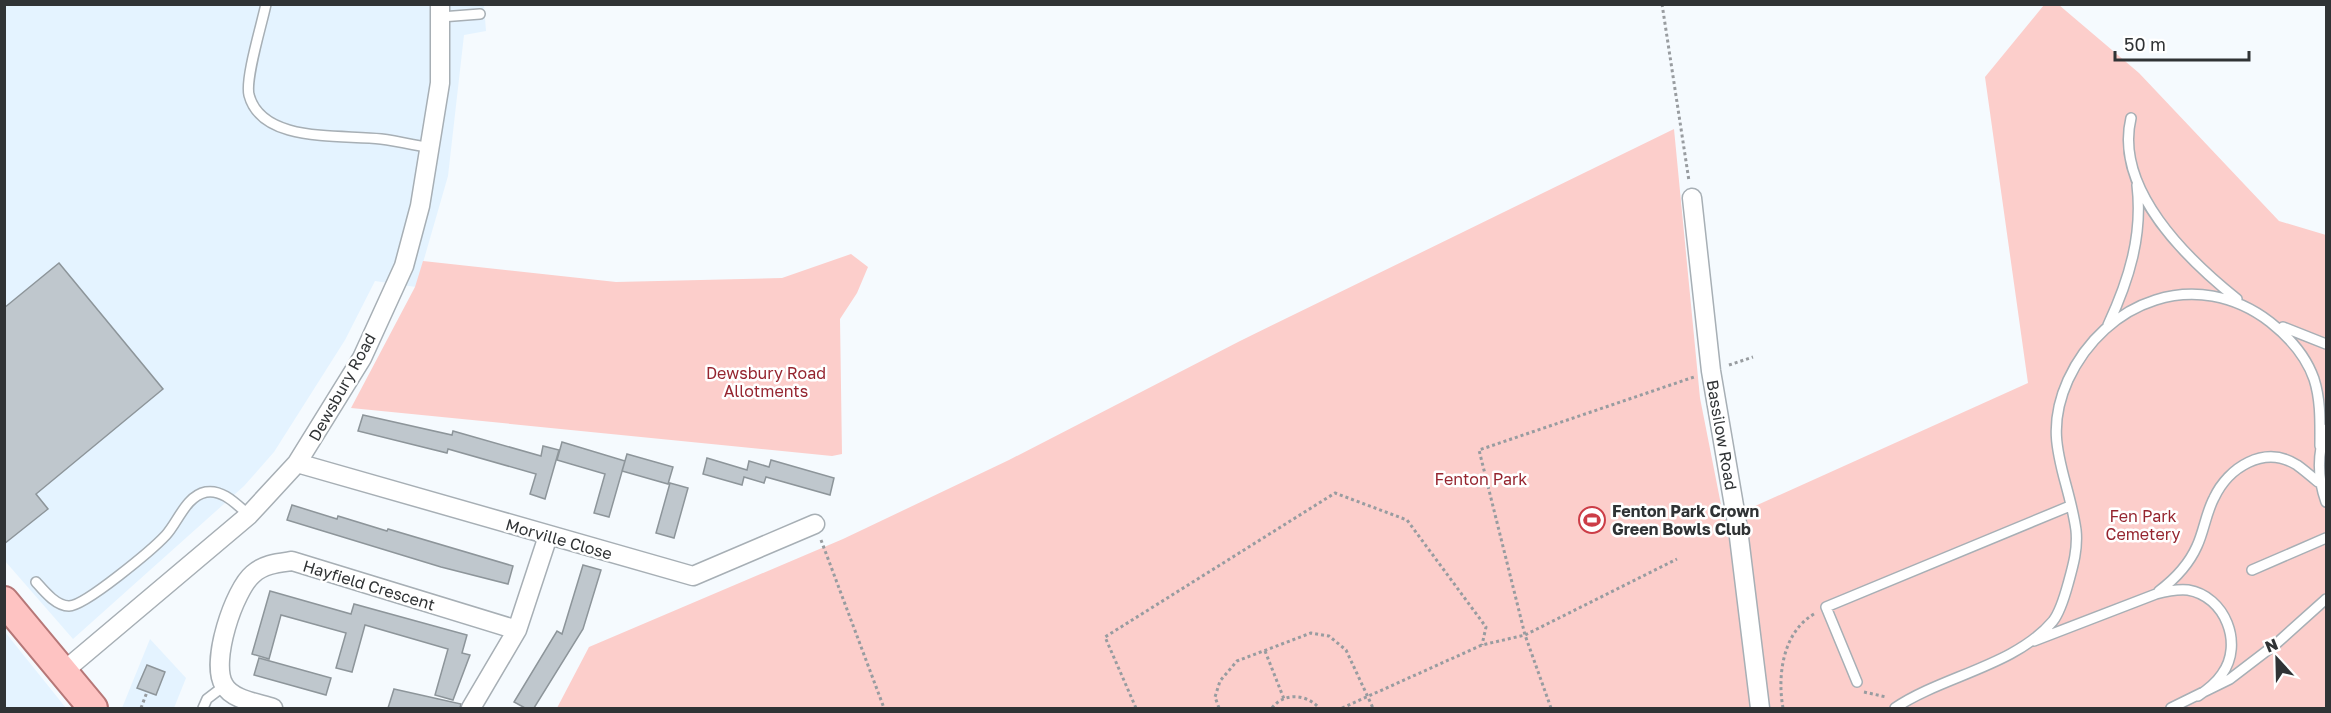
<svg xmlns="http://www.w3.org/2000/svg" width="2331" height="713" font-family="'Golos Text',sans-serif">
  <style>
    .built { fill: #e4f3ff }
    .green { fill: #fccecb }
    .building { fill: #bfc7cd; stroke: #8d959a; stroke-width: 1.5 }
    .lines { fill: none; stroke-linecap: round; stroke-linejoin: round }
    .lane-casing { stroke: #a7afb5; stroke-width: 12 }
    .street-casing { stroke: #a7afb5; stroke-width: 21 }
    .primary-casing { stroke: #b67777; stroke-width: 32 }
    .path { stroke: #989ca0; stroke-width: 3; stroke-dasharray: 3 3; stroke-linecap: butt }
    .lane { stroke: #fff; stroke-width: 9 }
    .street { stroke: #fff; stroke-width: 18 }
    .primary { stroke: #fec3c2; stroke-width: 28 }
    .labels { text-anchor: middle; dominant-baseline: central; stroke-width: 5; stroke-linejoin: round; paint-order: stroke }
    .park-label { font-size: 16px; fill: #95252f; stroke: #fff }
    .street-label { font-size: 16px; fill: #303335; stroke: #fff }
    .poi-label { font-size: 16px; font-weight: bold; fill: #303335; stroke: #fff; text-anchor: start }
  </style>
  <rect width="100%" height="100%" fill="#f5fafe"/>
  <path class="built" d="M4 5H484L486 31 464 35 448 176 416 287 375 281 345 340 274 452 244 486 73 639 5 561Z
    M4 632H5L66 708H5Z
    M150 639 186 678 174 708H122Z"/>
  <path class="green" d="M2044 5H2059L2139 73 2279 221 2326 235V708H557L589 647 843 539 1009 460 1240 341 1674 129 1700 398 1724 520 2028 383 1985 77Z
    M851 254 868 267 857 293 840 319 842 454 832 456 351 408 415 287 423 261 616 282 782 278Z"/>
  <path class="building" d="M59 263 163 389 36 494 48 509 4 544V308Z
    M363 415 452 435 453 431 541 456 543 446 559 450 545 499 530 494 536 474 448 449 447 453 358 431Z
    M562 442 625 461 609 517 594 513 605 474 557 460Z
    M627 454 673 467 668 484 622 471Z
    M707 458 747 470 749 461 769 467 771 460 834 478 830 495 766 477 764 483 744 477 742 485 703 474Z
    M670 483 688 488 674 538 656 533Z
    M292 505 337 519 338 516 387 531 388 529 513 566 508 584 441 567 287 520Z
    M583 565 601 570 583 629 534 708H525L514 702 557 631 562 634Z
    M270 591 351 614 354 604 467 635 462 653 470 655 453 700 435 695 448 649 365 625 352 672 336 668 346 633 281 615 269 659 252 654Z
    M259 658 331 678 326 695 254 675Z
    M147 665 165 672 156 695 137 688Z
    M394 689 461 704 460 708H388Z"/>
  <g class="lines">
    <defs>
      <path id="lane" d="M266 4C262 24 245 78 249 95 262 144 342 134 381 139 397 141 414 145 431 148
        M441 17 480 14
        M2131 118C2114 189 2187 259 2237 299
        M2108 325C2129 280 2143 235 2137 185
        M2283 327 2326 344
        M2326 429C2317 454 2317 477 2326 502
        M2252 570 2326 538
        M36 582C44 591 56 606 69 606 85 606 153 549 166 535 178 522 186 496 206 492 223 489 237 505 249 515
        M2159 591C2175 579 2189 564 2197 546 2204 531 2206 513 2214 498 2228 468 2264 444 2297 465 2304 470 2311 476 2318 482
        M2034 641 2156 594C2167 591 2177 589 2188 590 2225 596 2244 644 2222 674 2216 683 2207 690 2198 696
        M1857 682 1826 607 2070 506
        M203 708 207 699 224 686
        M1895 708C1942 676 2015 666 2053 621 2060 612 2065 595 2068 584 2073 566 2078 549 2076 530 2068 473 2041 440 2068 380 2105 300 2197 266 2270 322 2289 337 2306 356 2314 379 2321 401 2320 423 2320 446
        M2171 708 2230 679 2277 643 2326 599"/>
      <path id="street" d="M1692 198 1711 371 1738 529 1760 708
        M297 463 693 576 815 524
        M64 671 249 515 297 463 362 358 404 266 420 206 440 83V4
        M273 708C258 703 232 700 224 685 210 662 234 590 253 574 264 564 278 563 292 561L517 630
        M471 708 517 630 548 536"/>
      <path id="primary" d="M4 601 93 708"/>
    </defs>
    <use href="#lane" class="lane-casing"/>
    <use href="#street" class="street-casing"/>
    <use href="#primary" class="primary-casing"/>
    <path class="path" d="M1662 4 1689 181
      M1729 365 1753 357
      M821 540 884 708
      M1265 651 1284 699
      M1864 692 1886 697
      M141 708 147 692
      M1136 708 1105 637 1335 493 1407 520 1486 627 1482 645
      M1219 708 1215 697 1220 681 1237 661 1311 633 1329 636 1346 650 1373 708
      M1272 708C1284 692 1307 694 1319 708
      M1342 708 1482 645 1525 635 1677 559
      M1551 708 1525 635 1479 450 1694 377
      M1783 708C1777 675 1783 632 1814 614"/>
    <use href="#lane" class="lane"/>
    <use href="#street" class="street"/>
    <use href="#primary" class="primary"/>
  </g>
  <defs>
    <symbol id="stadium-ring" viewBox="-11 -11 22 22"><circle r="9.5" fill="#fff" stroke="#cc3d47" stroke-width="1.5"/><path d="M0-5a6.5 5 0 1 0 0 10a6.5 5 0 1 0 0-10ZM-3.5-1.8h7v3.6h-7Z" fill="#cc3d47"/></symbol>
  </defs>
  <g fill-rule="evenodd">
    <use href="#stadium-ring" x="1577" y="505" width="30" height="30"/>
  </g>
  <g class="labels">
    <g class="park-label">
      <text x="766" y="373">Dewsbury Road<tspan x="766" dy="18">Allotments</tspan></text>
      <text x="1481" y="479">Fenton Park</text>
      <text x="2143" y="516">Fen Park<tspan x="2143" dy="18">Cemetery</tspan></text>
    </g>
    <g class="street-label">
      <text transform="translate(342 387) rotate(-61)">Dewsbury Road</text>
      <text transform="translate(1722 435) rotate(80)">Bassilow Road</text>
      <text transform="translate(559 539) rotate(16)">Morville Close</text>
      <text transform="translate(369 585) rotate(17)">Hayfield Crescent</text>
    </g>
    <g class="poi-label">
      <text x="1612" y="511">Fenton Park Crown<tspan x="1612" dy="18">Green Bowls Club</tspan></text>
    </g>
  </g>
  <rect width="2331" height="713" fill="none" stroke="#303335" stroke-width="12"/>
  <g transform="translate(2277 659) rotate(338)" stroke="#ffffff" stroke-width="4.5" paint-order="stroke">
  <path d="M0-4.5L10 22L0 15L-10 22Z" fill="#303335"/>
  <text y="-9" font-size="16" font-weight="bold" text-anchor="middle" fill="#303335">N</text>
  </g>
  <path d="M2115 51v9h134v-9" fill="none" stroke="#303335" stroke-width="3"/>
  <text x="2124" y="51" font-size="18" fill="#303335" stroke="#ffffff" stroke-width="4.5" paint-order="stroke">50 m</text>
</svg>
